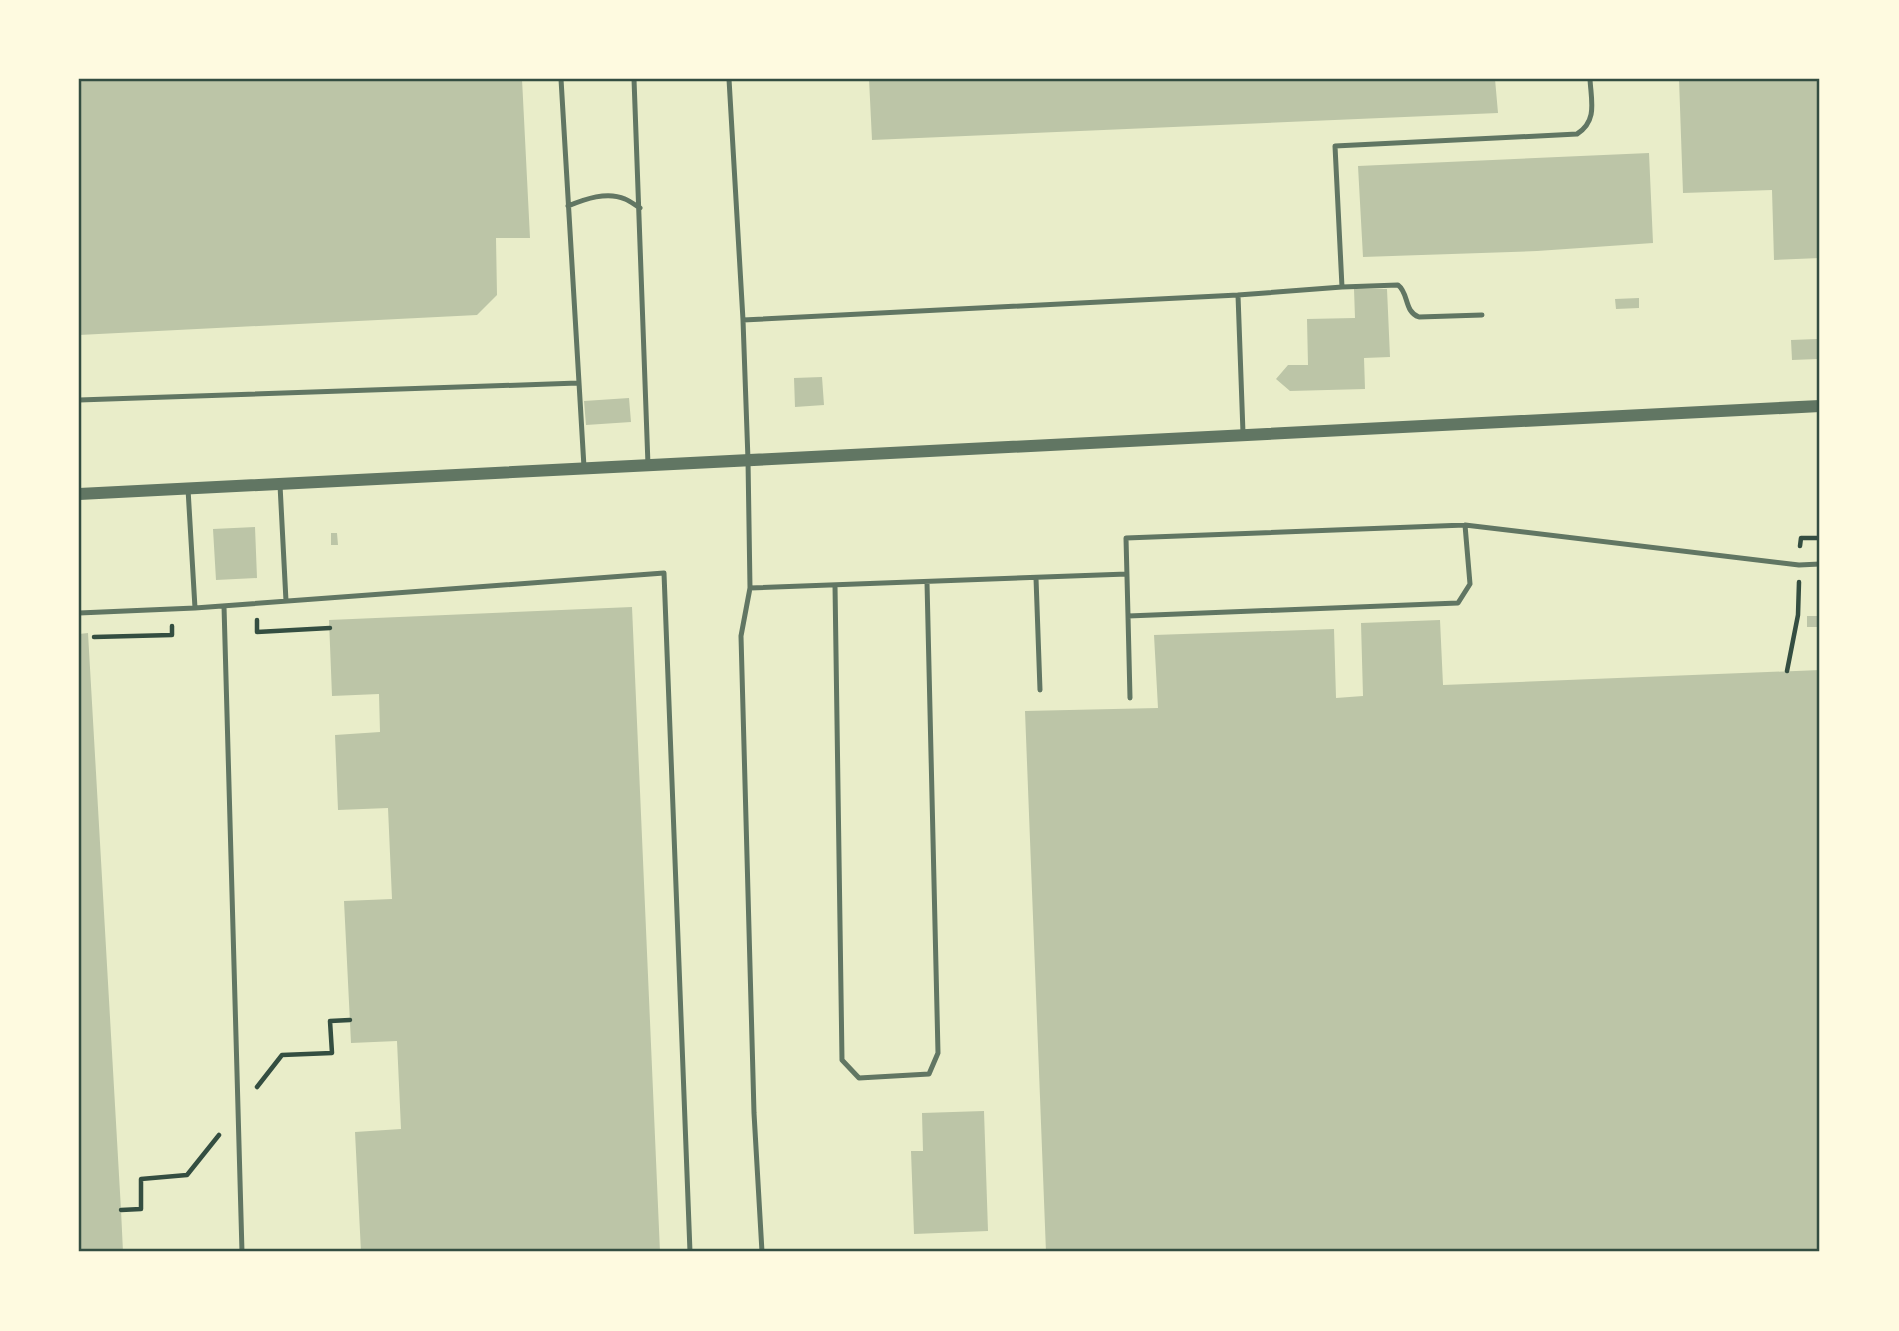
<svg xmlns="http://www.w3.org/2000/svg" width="1899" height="1331" font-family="'Golos Text',sans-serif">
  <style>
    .building { fill: #bcc5a7 }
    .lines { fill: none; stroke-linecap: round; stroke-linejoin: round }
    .path { stroke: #344e41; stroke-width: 4.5 }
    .service { stroke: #617663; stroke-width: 5 }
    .tertiary { stroke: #617663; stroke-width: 12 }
    .neatline { fill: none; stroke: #344e41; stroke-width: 2.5 }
  </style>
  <rect width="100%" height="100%" fill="#e9edc9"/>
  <path class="building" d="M79 79H522L530 238H496L497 295 477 315 79 335Z
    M869 79H1495L1498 113 872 140Z
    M1679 79H1820V258L1774 260 1772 190 1683 193Z
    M1649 153 1653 243 1537 251 1363 257 1358 166Z
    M1354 289H1387L1390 357 1364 358 1365 389 1290 391 1276 379 1288 365H1308L1307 319 1355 318Z
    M1639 298V308L1616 309 1615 299Z
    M1817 339 1818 359 1792 360 1791 340Z
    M822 377 824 405 795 407 794 378Z
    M629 398 631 422 586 425 584 401Z
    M255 527 257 578 216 580 213 529Z
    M331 533H337L338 545H331Z
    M632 607 660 1252H361L355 1132 401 1129 397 1041 351 1043 344 901 392 899 388 808 338 810 335 735 380 732 379 694 332 696 329 620Z
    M1807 616H1820V627H1807Z
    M1440 620 1443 685 1820 670V1252H1046L1025 711 1158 708 1154 635 1334 629 1336 698 1363 696 1361 623Z
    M88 633 121 1210 123 1252H79V634Z
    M984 1111 988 1231 914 1234 911 1151H923L922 1113Z"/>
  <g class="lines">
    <path class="path" d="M1800 546 1801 538H1820
      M257 620V632L330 628
      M94 637 172 635V626
      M1787 671 1798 615 1799 582
      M257 1087 282 1055 332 1053 330 1021 350 1020
      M121 1210 141 1209V1179L187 1175 219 1135"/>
    <path class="service" d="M561 79 584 467
      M634 79 648 465
      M729 79 743 320 748 460 750 588 741 636 754 1113 762 1252
      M568 206C585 199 607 191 625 199 630 201 635 205 640 208
      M1342 287 1335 146 1577 134C1598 121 1591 100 1590 79
      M743 320 1238 295
      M79 400 578 383
      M1243 433 1238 295 1342 287 1398 285C1409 293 1404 312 1419 317L1482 315
      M280 485 286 601
      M188 489 195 608
      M1465 525 1470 584 1458 603 1128 616 1126 538 1465 525 1799 565 1820 564
      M1036 578 1040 690
      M835 585 842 1060 859 1078 929 1074 938 1053 927 582
      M750 588 1127 574
      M224 606 242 1252
      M79 613 195 608 664 573 690 1252
      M1128 616 1130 698"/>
    <path class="tertiary" d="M79 494 1820 406"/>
  </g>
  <rect width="1899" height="1331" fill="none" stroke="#fefae0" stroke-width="161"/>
  <rect x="80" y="80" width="1738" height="1170" class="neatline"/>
</svg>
